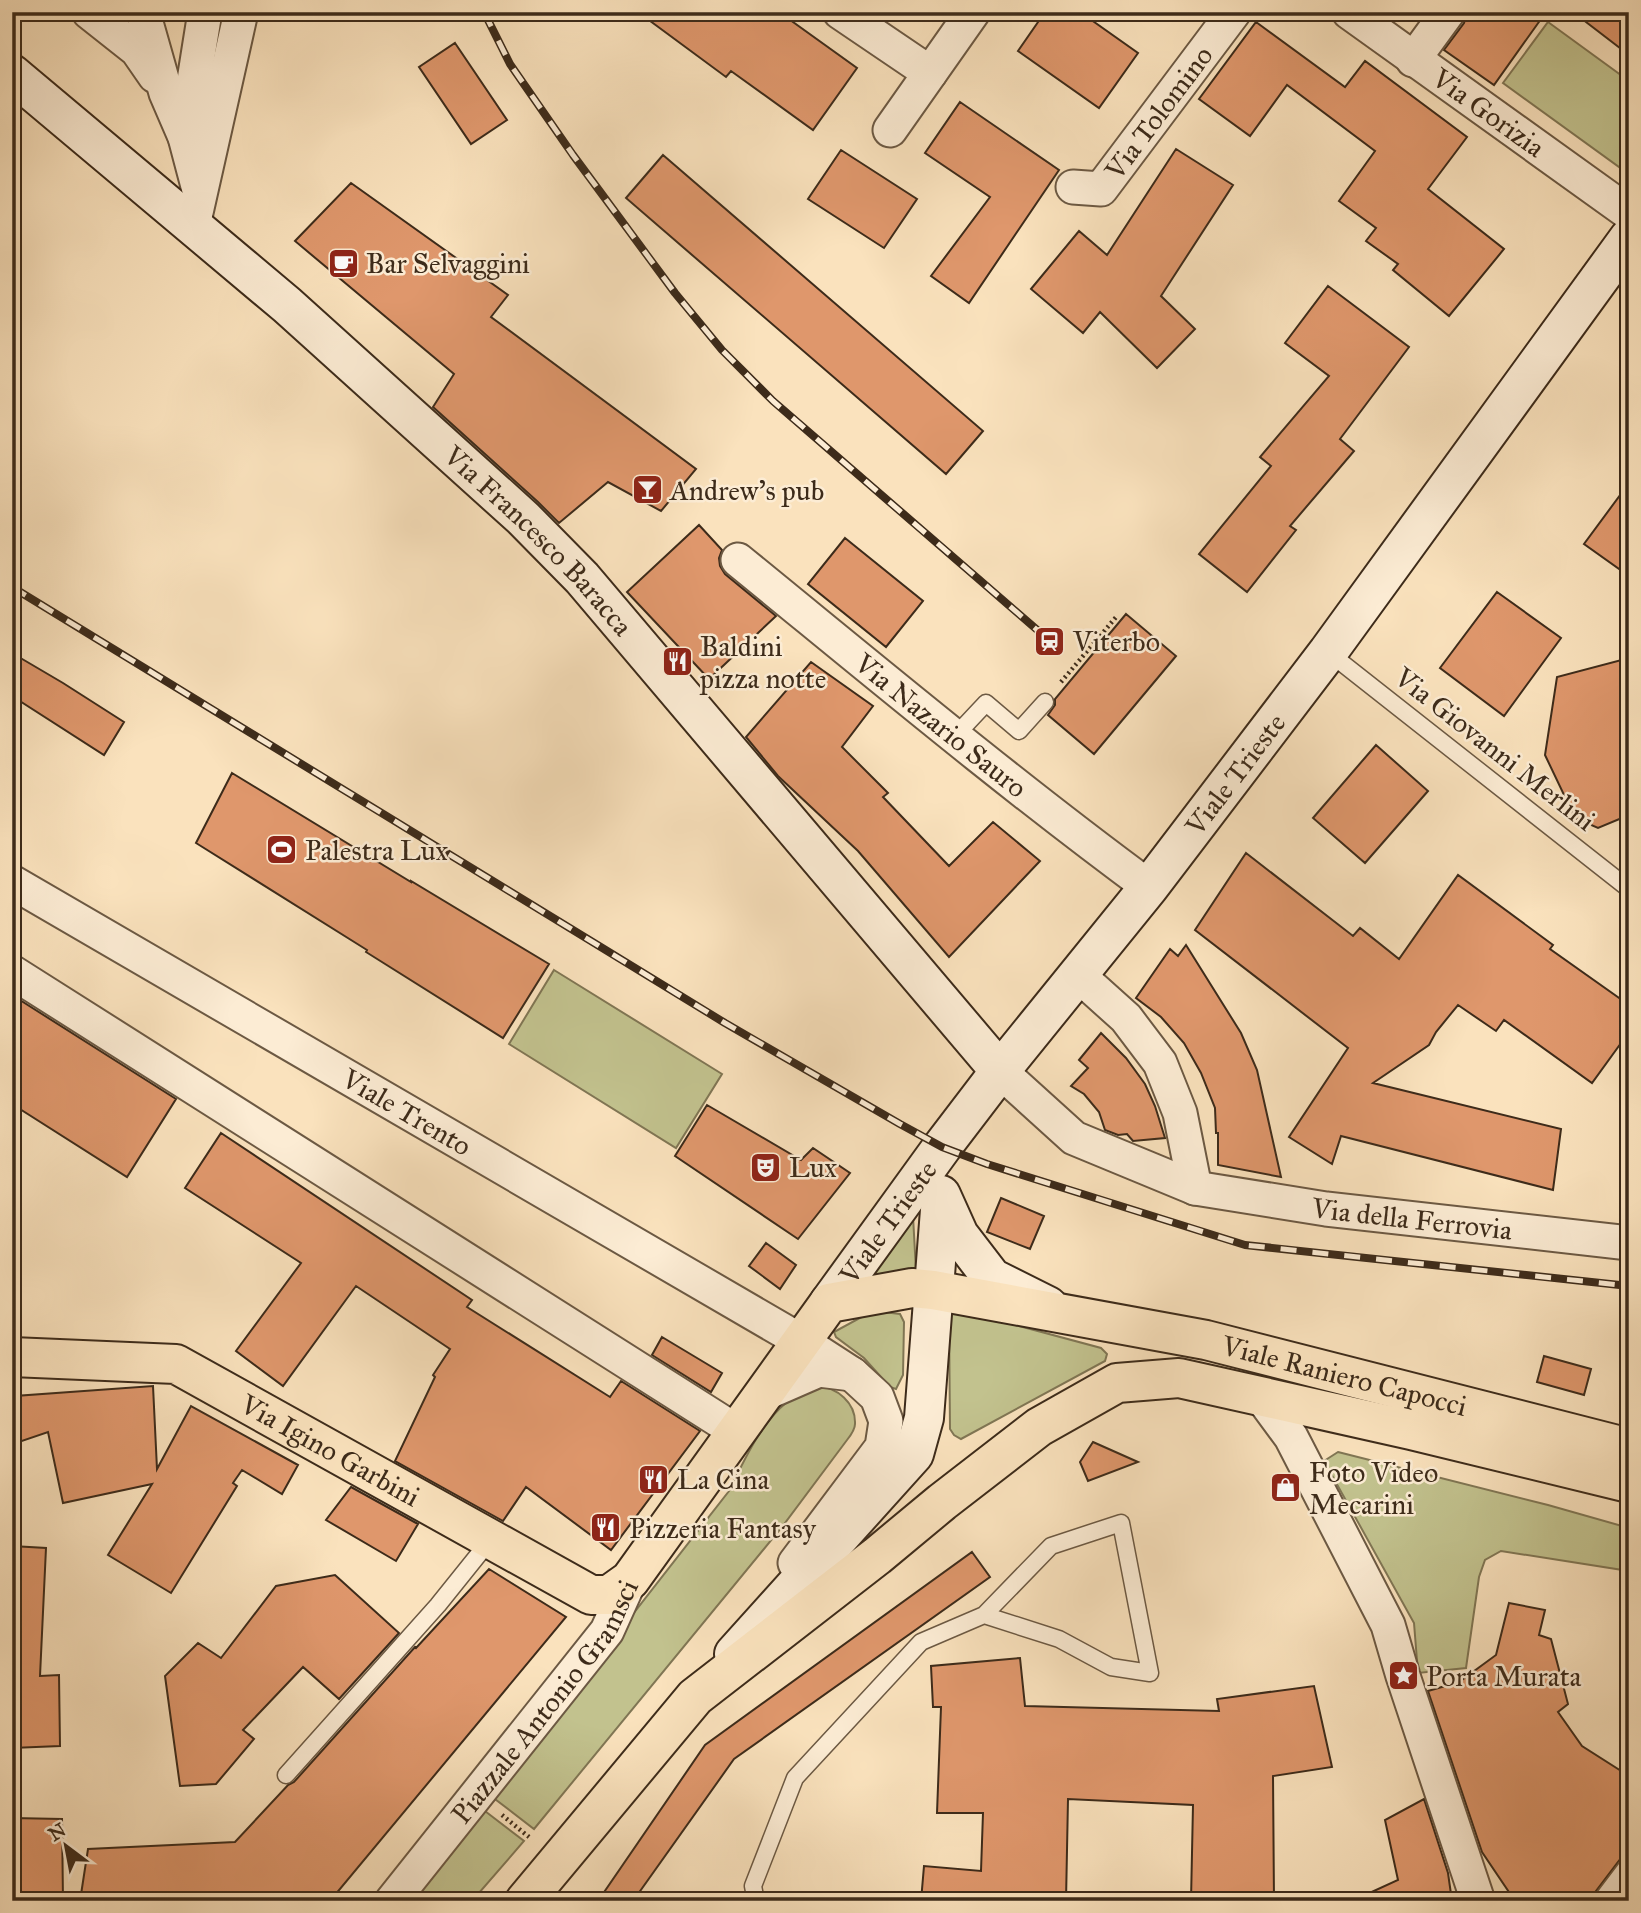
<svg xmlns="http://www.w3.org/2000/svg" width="1641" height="1913" font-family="'IM FELL Great Primer',serif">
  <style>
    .green { fill: #c2c28e; stroke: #807654; stroke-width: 2 }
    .building { fill: #df976c; stroke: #3d2b1a; stroke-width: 2 }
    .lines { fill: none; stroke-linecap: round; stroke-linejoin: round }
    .service-casing { stroke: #6c5943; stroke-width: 19 }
    .minor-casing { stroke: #6c5943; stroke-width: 37 }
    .secondary-casing { stroke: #3d2b1a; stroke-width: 42 }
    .primary-casing { stroke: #3d2b1a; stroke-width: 42 }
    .path { stroke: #3d2b1a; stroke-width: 4.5; stroke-dasharray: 2 3.5; stroke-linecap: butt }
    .service { stroke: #fcecd4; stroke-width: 16 }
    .minor { stroke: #fcecd4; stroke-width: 33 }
    .secondary { stroke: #fcecd4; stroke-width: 38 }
    .primary { stroke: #fae2bd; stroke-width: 38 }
    .rail-casing { stroke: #3d2b1a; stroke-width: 8 }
    .rail { stroke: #fcecd4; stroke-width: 5; stroke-dasharray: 16; stroke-linecap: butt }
    .labels { text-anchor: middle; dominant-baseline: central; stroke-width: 5; stroke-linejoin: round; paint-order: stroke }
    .street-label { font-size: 28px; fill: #3d2b1a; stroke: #fcecd4 }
    .poi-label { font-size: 28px; fill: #3d2b1a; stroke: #fcecd4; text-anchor: start }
  </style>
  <rect width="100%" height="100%" fill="#fae2bd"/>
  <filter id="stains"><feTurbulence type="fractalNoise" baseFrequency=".00286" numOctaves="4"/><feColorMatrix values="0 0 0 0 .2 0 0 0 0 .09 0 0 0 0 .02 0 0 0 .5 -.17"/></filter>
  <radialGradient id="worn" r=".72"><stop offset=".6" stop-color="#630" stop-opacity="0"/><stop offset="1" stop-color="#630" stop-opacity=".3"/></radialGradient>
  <path class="green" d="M1548 22 1629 81V168L1626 172 1503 83Z
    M554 970 722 1074 676 1148 509 1044Z
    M913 1216 916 1271 868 1281Z
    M956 1309 1101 1348 1107 1354 1105 1361 961 1439 954 1435 950 1429 949 1317 951 1311Z
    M883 1312 900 1314 904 1322 903 1375 896 1389 890 1387 864 1358 836 1337 834 1332 867 1314Z
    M817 1386C837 1387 856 1403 855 1424 855 1430 851 1435 847 1440L782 1527 534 1829 491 1796 729 1491C744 1461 760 1424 787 1402 796 1395 807 1391 817 1386Z
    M1338 1452 1548 1505 1629 1528V1571L1501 1551 1485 1560 1479 1577 1466 1668 1418 1673 1414 1623 1324 1461Z
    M481 1808 524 1841 472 1901H410Z"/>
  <path class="building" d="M638 12H779L857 68 813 130 731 71 726 77Z
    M1045 12H1080L1138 53 1099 108 1018 51Z
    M1467 12H1546L1494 85 1444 50 1464 23Z
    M1573 12H1629V55Z
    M1256 22 1345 87 1365 61 1467 137 1428 189 1504 249 1449 316 1393 270 1398 264 1366 241 1376 228 1339 201 1375 151 1287 85 1250 136 1199 99Z
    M455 43 507 120 471 144 419 67Z
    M960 102 1059 170 969 303 931 276 990 197 925 153Z
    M1176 149 1233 185 1161 296 1195 329 1157 368 1100 312 1083 333 1031 289 1079 231 1107 255Z
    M841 150 917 199 884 248 808 199Z
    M663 155 983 431 946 474 626 198Z
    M351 183 508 295 491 317 696 469 661 511 608 482 559 523 538 502 433 407 454 374 295 241Z
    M1328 286 1409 347 1340 439 1354 451 1290 526 1296 530 1247 592 1199 554 1271 466 1260 457 1329 376 1285 343Z
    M1629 483V576L1584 544Z
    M699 525 722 550 719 558 720 566 725 574 776 616 709 679 627 592Z
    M845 538 923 601 886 647 808 584Z
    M1497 592 1561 638 1504 716 1440 668Z
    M1126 614 1176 656 1094 754 1048 715 1055 705V699Z
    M12 653 63 683 124 722 104 755 12 696Z
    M1629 658V730L1623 738V752L1629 766V815L1598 828 1575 818 1545 755 1557 677Z
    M811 662 873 706 842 747 888 793 883 797 949 866 993 822 1040 861 949 957 858 851 778 776 746 737Z
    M1376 745 1428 791 1365 863 1313 818Z
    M232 773 411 882V881L549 964 503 1038 366 952 367 950 196 843Z
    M1246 853 1353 936 1360 928 1399 959 1458 875 1553 945 1550 949 1629 1005V1032L1592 1083 1504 1020 1496 1031 1458 1005 1436 1032 1429 1045 1373 1083 1561 1129 1553 1190 1341 1136 1332 1164 1289 1137 1348 1048 1195 930Z
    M1186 945 1241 1033 1257 1070 1281 1177 1218 1165V1133H1216L1215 1108 1201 1073 1184 1043 1161 1017 1136 998 1170 949 1178 956Z
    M12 995 176 1099 127 1177 12 1104Z
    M1101 1033 1126 1058 1145 1084 1155 1106 1165 1138 1133 1141 1127 1134 1118 1135 1105 1130 1099 1112 1084 1094 1071 1086 1088 1068 1079 1060Z
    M707 1105 801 1160 813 1148 850 1173 798 1239 675 1156Z
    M221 1133 472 1300 467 1307 610 1397 621 1381 700 1431 611 1550 526 1487 503 1521 395 1461 435 1377 433 1375 450 1349 356 1286 283 1386 236 1351 301 1263 185 1188Z
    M1001 1198 1044 1216 1030 1249 987 1232Z
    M766 1243 796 1265 780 1289 749 1266Z
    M662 1337 722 1373 711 1392 652 1355Z
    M1544 1356 1591 1369 1584 1395 1537 1382Z
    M153 1386 157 1469 191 1406 298 1465 282 1494 242 1470 233 1483 237 1486 171 1593 108 1555 152 1484 63 1503 48 1432 19 1442 15 1396Z
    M1093 1442 1138 1462 1088 1481 1080 1462Z
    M351 1487 418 1524 396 1561 326 1520Z
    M12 1546 46 1548 40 1676 59 1675 60 1746 12 1748Z
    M972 1552 990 1577 734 1759 633 1901H598L705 1745Z
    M489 1569 566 1617 330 1901H80L88 1849 235 1842 288 1785 294 1782 415 1647 416 1648Z
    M335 1575 399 1633 339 1699 303 1667 243 1730 254 1739 216 1784 180 1786 165 1676 198 1643 221 1658 276 1586Z
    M1509 1603 1545 1610 1539 1635 1551 1639 1568 1704 1558 1712 1582 1746 1629 1776V1854L1621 1858 1593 1895 1591 1901H1515L1482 1852 1428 1691 1459 1682 1496 1655Z
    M1020 1658 1025 1706 1219 1711 1217 1699 1314 1686 1332 1767 1273 1776 1274 1901H1191L1193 1805 1068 1799 1066 1901H921L924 1866 981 1871 983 1813H937L941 1707H933L931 1666Z
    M1424 1799 1448 1873 1452 1901H1352L1398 1880 1385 1820Z
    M12 1818 62 1819 63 1901H12Z"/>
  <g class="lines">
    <defs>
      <path id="service" d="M1328 652 1629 889
        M955 736 986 703 1019 731 1045 702
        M286 1775 438 1605 491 1539
        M756 1901 753 1886 795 1778 921 1642 984 1615 1051 1546 1121 1523 1150 1673 1111 1667 1059 1639 984 1615
        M1601 1901 1629 1864"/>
      <g id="minor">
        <path d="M89 12 137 50 155 76"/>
        <path d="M143 12 166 93 185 137 199 190"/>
        <path d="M840 12 930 73"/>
        <path id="s1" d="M1349 12 1629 213"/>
        <path d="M1413 60 1448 12"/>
        <path d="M890 130 973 12"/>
        <path d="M185 137 205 12"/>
        <path id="s2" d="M1073 187 1101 189 1234 12"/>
        <path d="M193 226 241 12"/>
        <path id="s3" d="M738 560C873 670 1008 783 1149 887"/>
        <path id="s4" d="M12 882 801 1341 852 1374 877 1397 886 1421 882 1447 795 1563"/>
        <path d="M12 972 736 1431"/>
        <path d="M1077 974 1126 1018 1160 1063 1180 1113 1195 1188"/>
        <path id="s5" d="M1000 1071 1074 1138 1195 1188 1326 1209 1629 1243"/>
        <path d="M764 1394 819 1370 852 1374"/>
        <path d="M1260 1395 1291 1437 1388 1625 1403 1676 1478 1901"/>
        <path id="s6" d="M392 1901 607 1631 630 1580"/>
      </g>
      <g id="secondary">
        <path id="s7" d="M12 74 287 305 523 518 582 578 1000 1071"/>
        <path d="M941 1195 959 1235 992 1278 1048 1306"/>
        <path id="s8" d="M829 1303 942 1147 1000 1071 1149 887 1328 652 1629 238"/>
        <path d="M734 1654 914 1454 924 1418 941 1197"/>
      </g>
      <g id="primary">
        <path id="s9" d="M12 1357 176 1364 591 1595H609L630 1580 829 1303 912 1288 933 1290 1206 1340 1629 1448"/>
        <path d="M525 1901 695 1697 877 1556 942 1502 1039 1427 1117 1383 1179 1378 1411 1430 1629 1483"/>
      </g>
    </defs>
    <use href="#service" class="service-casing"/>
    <use href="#minor" class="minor-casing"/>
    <use href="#secondary" class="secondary-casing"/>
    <use href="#primary" class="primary-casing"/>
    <path class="path" d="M1061 682 1117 616
      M502 1815 529 1837"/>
    <use href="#service" class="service"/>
    <use href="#minor" class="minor"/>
    <use href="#secondary" class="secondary"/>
    <use href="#primary" class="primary"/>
    <defs>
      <path id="rail" d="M484 12 510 64 573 155 675 293 722 350 773 401 1050 641
        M12 587 725 1023 900 1124 942 1147 987 1164 1245 1245 1629 1286"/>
    </defs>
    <use href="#rail" class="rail-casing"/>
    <use href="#rail" class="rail"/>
  </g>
  <defs>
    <symbol id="cafe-square" viewBox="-11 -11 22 22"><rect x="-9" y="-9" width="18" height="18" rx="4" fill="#8f2418" stroke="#fcecd4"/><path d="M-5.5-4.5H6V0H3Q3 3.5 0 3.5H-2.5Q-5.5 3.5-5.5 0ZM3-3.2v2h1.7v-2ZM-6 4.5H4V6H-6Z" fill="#fff"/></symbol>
    <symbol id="bar-square" viewBox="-11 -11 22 22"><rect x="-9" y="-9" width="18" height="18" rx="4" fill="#8f2418" stroke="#fcecd4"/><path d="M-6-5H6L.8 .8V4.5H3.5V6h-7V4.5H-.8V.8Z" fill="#fff"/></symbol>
    <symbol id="station-square" viewBox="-11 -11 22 22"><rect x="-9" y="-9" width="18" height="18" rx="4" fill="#8f2418" stroke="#fcecd4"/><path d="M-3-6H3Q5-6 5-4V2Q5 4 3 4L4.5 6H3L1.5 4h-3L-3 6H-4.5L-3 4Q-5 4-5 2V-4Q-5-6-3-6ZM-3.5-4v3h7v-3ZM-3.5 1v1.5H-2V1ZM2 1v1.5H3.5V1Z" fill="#fff"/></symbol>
    <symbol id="restaurant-square" viewBox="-11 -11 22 22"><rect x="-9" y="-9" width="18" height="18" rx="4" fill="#8f2418" stroke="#fcecd4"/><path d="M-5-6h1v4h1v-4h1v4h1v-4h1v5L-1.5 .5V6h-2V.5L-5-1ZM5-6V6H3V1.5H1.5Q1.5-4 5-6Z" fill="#fff"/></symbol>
    <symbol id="stadium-square" viewBox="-11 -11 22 22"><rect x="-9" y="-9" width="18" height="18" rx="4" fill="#8f2418" stroke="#fcecd4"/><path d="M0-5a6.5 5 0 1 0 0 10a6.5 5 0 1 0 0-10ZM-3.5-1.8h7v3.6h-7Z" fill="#fff"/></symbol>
    <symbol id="theatre-square" viewBox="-11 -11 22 22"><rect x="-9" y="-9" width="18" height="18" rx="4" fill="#8f2418" stroke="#fcecd4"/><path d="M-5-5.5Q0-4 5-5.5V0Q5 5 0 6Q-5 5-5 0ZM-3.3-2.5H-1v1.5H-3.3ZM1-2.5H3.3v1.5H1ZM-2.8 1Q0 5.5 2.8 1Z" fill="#fff"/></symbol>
    <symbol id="shop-square" viewBox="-11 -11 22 22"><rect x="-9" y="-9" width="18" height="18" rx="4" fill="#8f2418" stroke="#fcecd4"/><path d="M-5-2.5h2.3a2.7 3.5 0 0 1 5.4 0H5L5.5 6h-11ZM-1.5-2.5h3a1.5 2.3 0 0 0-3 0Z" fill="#fff"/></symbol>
    <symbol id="sight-square" viewBox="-11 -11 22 22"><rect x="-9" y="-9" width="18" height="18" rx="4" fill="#8f2418" stroke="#fcecd4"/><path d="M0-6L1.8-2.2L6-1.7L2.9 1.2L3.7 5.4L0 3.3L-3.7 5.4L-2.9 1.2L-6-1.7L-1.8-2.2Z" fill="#fff"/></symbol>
  </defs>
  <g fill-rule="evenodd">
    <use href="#cafe-square" x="326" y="246" width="35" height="35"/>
    <use href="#bar-square" x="630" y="472" width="35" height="35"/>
    <use href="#station-square" x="1032" y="624" width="35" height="35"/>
    <use href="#restaurant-square" x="660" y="644" width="35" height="35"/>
    <use href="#stadium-square" x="264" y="832" width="35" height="35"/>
    <use href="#theatre-square" x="748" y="1150" width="35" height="35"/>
    <use href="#restaurant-square" x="636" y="1462" width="35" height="35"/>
    <use href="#shop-square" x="1268" y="1470" width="35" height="35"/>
    <use href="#restaurant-square" x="588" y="1510" width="35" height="35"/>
    <use href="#sight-square" x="1386" y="1658" width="35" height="35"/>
  </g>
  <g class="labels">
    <g class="street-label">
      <text stroke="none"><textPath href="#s2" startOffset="124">Via Tolomino</textPath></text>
      <text stroke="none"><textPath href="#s1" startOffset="172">Via Gorizia</textPath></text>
      <text stroke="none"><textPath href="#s7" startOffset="704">Via Francesco Baracca</textPath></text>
      <text stroke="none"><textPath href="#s3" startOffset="262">Via Nazario Sauro</textPath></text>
      <text transform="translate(1495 749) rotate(38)">Via Giovanni Merlini</text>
      <text stroke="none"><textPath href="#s8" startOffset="667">Viale Trieste</textPath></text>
      <text stroke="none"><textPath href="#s4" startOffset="457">Viale Trento</textPath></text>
      <text stroke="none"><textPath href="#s5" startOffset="450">Via della Ferrovia</textPath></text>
      <text stroke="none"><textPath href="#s8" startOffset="100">Viale Trieste</textPath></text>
      <text stroke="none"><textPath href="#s9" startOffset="1550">Viale Raniero Capocci</textPath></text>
      <text stroke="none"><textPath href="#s9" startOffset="341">Via Igino Garbini</textPath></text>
      <text stroke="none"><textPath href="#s6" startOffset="252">Piazzale Antonio Gramsci</textPath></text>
    </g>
    <g class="poi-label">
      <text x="366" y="263">Bar Selvaggini</text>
      <text x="670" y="490">Andrew's pub</text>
      <text x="1073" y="641">Viterbo</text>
      <text x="700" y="646">Baldini<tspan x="700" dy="32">pizza notte</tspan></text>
      <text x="305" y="850">Palestra Lux</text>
      <text x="789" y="1167">Lux</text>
      <text x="1309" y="1472">Foto Video<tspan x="1309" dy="32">Mecarini</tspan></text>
      <text x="677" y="1479">La Cina</text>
      <text x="629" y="1528">Pizzeria Fantasy</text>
      <text x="1426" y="1676">Porta Murata</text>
    </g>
  </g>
  <rect width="1641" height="1913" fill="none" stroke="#fae2bd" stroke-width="42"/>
  <rect x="14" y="14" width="1613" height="1885" fill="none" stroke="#3d2b1a" stroke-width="3.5"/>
  <rect x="21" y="21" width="1599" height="1871" fill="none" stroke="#3d2b1a" stroke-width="2"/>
  <g transform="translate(66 1846) rotate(328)" stroke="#fcecd4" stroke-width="5" paint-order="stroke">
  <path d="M0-5L12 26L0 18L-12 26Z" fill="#3d2b1a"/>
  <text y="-10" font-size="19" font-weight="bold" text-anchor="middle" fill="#3d2b1a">N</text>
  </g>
  <rect width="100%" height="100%" filter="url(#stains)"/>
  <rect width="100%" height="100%" fill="url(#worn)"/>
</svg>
